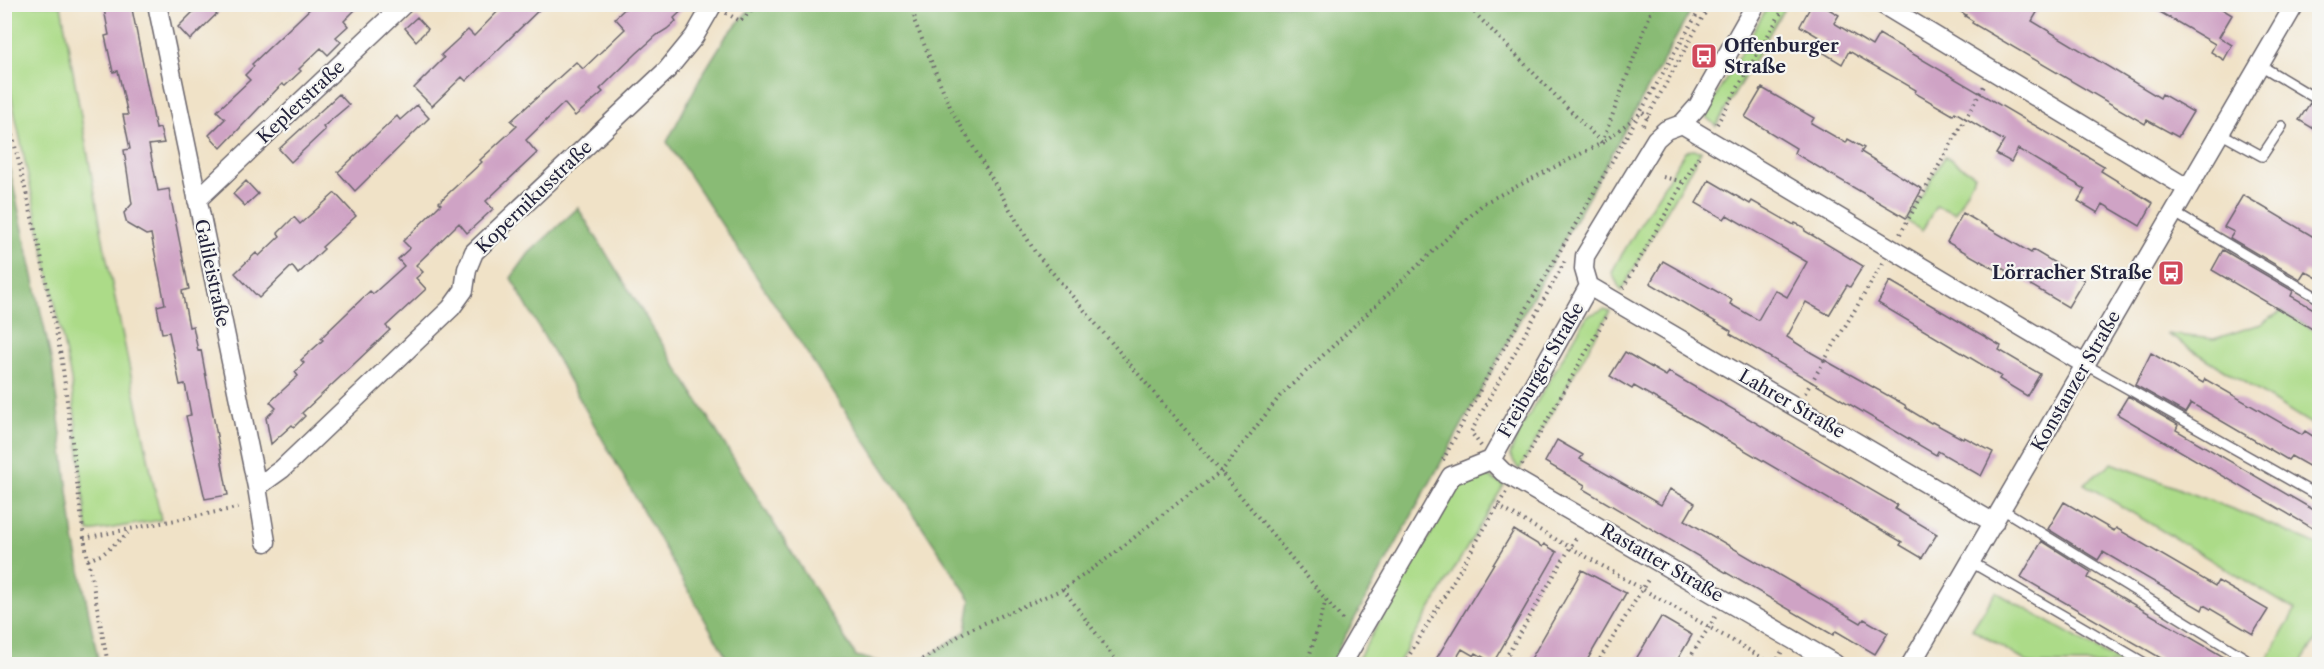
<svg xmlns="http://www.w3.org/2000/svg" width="2324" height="669" font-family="'Libre Caslon Text',serif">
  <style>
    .green { fill: #acdb88; stroke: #677e62; stroke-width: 1.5 }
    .forest { fill: #89bb74; stroke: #566e58; stroke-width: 1.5 }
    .building { fill: #cfa3c5 }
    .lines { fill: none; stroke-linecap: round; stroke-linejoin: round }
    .lane-casing { stroke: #6a656c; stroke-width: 12 }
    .street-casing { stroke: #6a656c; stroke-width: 21 }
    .path { stroke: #6a656c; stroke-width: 4; stroke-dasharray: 1.5 4.5; stroke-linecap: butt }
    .lane { stroke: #fff; stroke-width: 9 }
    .street { stroke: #fff; stroke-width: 18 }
    .labels { text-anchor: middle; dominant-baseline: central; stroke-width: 4.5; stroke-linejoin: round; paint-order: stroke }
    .poi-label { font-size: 18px; font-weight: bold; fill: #22223b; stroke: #f6f6f2; text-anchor: start }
    .street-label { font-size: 18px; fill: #22223b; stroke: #f6f6f2 }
  </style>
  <rect width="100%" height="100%" fill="#f6f6f2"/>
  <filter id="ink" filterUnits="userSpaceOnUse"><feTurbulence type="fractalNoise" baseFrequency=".0167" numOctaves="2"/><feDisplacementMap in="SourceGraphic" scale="12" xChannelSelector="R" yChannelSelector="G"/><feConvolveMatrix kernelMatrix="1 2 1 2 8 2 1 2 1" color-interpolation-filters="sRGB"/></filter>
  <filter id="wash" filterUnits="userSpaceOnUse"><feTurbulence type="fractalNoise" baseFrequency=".008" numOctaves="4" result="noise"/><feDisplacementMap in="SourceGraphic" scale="24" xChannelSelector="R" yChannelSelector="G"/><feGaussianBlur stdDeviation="1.35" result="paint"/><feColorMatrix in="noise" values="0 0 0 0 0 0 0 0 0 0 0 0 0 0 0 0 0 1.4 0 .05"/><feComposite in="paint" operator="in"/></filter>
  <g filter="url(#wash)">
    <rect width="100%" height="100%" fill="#f0e2c7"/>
    <path class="green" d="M1769 4 1786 5 1716 126 1706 117 1707 112Z
      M4 5H61L105 250 161 520 89 532 87 527 71 379 5 67Z
      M1694 150 1701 151 1621 291 1612 273 1616 264 1685 151Z
      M1945 156 1975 175 1955 213 1936 206 1922 231 1907 221Z
      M1604 309 1610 311 1519 470 1510 455 1519 432 1587 316Z
      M2282 311 2319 333V429L2167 334 2214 339 2261 324Z
      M2112 463 2253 517 2319 546V636L2300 664H2265L2295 610 2084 484Z
      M1483 474 1504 485 1398 664H1355L1461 482 1470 476Z
      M1996 592 2123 664H2030L1972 629Z"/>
    <path class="forest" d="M753 5H1694L1338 649 1340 664H901L927 657 966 631 971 600 667 142 702 75 725 38Z
      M4 143 52 363 74 539 99 664H5Z
      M578 208 856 656 887 664H730L511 278 529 253Z"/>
    <g id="blocks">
      <path class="building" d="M103 4H131L156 129 160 128 164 143 149 145 158 191 169 189 189 289 182 291 189 327 193 326 198 351 201 350 228 495 205 499 186 416 191 415 185 384 180 385 169 332 162 333 157 306 165 304 151 234 146 235 127 224 124 213 132 204 124 150 130 149 123 115H128L118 71 113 72 105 36 109 35Z
        M201 4H227L190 40 178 27Z
        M315 4H361L344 21 348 26 336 37 341 42 328 55 321 48 299 69 301 71 285 86 282 84 259 108 221 148 209 135 225 119 217 111 250 80 245 75 254 66 252 64Z
        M505 4H545L466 81 462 77 432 106 414 88 444 58 441 55 468 30 474 36Z
        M630 4H689L674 18 676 21 667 29 657 35 637 53 600 89 603 92 575 116 564 103 526 140 537 153 486 201 493 209 467 233 459 223 416 265 423 272 416 278 426 289 386 326 390 330 302 413 305 416 294 427 292 425 271 444 266 418 276 408 270 402 298 376 295 372 304 363 301 360 323 340 321 338 370 291 373 294 404 266 398 259 410 248 403 241 441 204 439 202 482 162 480 160 517 126 511 121 576 62 583 69 625 29 615 18Z
        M1812 4H1820L1839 15 1834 23 1872 46 1879 34 2104 166 2101 171 2153 203 2140 226 2103 204 2098 213 2078 201 2085 189 2018 149 2011 162 1996 154 2004 141 1955 112 1953 115 1915 93 1916 90 1849 51 1842 64 1819 50 1824 40 1800 26Z
        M1948 4H2031L2039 9 2032 21 2160 98 2162 94 2193 112 2178 137 2147 120 2145 124 1972 23 1973 21 1965 16 1966 15Z
        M2146 4H2214L2232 15 2219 37 2232 45 2224 60 2211 52 2215 44Z
        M417 17 428 29 416 41 405 28Z
        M1762 88 1814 118 1811 123 1846 143 1848 139 1864 148 1861 152 1922 189 1906 218 1794 153 1796 148 1745 117Z
        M339 94 349 105 323 127 325 130 291 162 279 149Z
        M2310 103 2319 108V132L2299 120Z
        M417 105 429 118 355 191 338 172 397 116 400 120Z
        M1709 180 1750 204 1752 201 1794 225 1795 223 1804 227 1805 231 1863 266 1850 287 1847 285 1829 315 1806 302 1787 337 1812 353 1905 405 1906 408 1931 423 1932 422 1963 439 1964 437 1993 452 1981 476 1938 451 1936 455 1730 334 1731 331 1650 283 1663 261 1732 300 1730 304 1758 320 1775 290 1787 297 1807 262 1727 215 1724 219 1696 203Z
        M246 181 258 194 245 206 233 194Z
        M335 193 356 216 322 247 324 249 298 274 292 266 259 298 235 273 256 253 259 256 280 236 278 233 294 217 300 224Z
        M2243 195 2319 240V279L2305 271 2300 279 2230 238 2234 232 2224 227Z
        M1963 213 2031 253 2033 250 2084 280 2068 307 2000 267 1998 271 1947 242Z
        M2223 250 2293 291 2291 296 2319 312V333L2212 270Z
        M1890 281 2001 346 1999 350 2040 374 2027 396 1999 379 2001 376 1878 303Z
        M1625 352 1666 376 1669 372 1897 505 1895 509 1937 534 1922 558 1900 545 1902 542 1695 421 1634 386 1632 389 1610 376Z
        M2151 353 2203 383 2205 379 2302 435 2305 431 2319 440V472L2291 456 2288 460 2191 403 2185 413 2135 385Z
        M2128 396 2178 425 2176 430 2319 513V532L2117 414Z
        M1557 440 1583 455 1580 459 1661 505 1670 489 1687 498 1695 503 1685 520 1861 623 1864 619 1888 633 1875 654 1836 631 1833 635 1583 489 1585 485 1545 462Z
        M2064 502 2114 531 2116 528 2215 586 2218 581 2268 610 2253 634 2204 605 2202 610 2103 552 2098 560 2048 529Z
        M1514 530 1542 547 1544 544 1557 552 1493 663 1476 653 1474 656 1462 649 1453 664H1433Z
        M2042 541 2091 572 2088 578 2236 664H2171L2021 577Z
        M1582 570 1626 593 1585 664H1528Z
        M1661 617 1692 635 1675 664H1633Z"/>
    </g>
  </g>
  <g filter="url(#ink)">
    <use href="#blocks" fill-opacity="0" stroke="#6a656c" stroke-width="1.5"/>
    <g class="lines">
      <defs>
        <path id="lane" d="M2260 65 2320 101
          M2220 133 2262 156 2282 126
          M2173 212 2320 299
          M2086 365 2320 497
          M2002 509 2245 658
          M1971 562 2146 664"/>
        <path id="street" d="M157 4 257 487 266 542
          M1882 4 2187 188
          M1682 124 2086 365
          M197 200 404 4
          M1589 286 1994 523
          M1491 460 1503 472 1835 664
          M257 487 282 469 451 308 464 290 467 269 474 252 667 70 694 37 713 4
          M1342 664 1451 476 1491 460 1589 286 1584 269 1585 256 1656 139 1666 130 1682 124 1698 106 1756 4
          M1911 664 2295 4"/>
      </defs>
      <use href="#lane" class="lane-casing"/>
      <use href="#street" class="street-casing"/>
      <path class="path" d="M916 4 914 20 951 109 1035 252 1221 472 1345 623
        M1466 4 1602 143 1642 112 1648 118
        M726 13 740 21 759 4
        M4 100 40 251 62 361 84 538 108 664
        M1717 124 1786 4
        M1643 125 1710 4
        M1663 177 1684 182
        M1900 234 1984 86
        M1623 288 1700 154
        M1805 393 1883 263
        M1481 446 1471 432 1565 261
        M1443 460 1487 377 1703 4
        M1522 465 1607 315
        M1498 506 1773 664
        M84 538 242 507
        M88 560 103 554 128 533
        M1063 589 1119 664
        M911 664 927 657 966 631 1063 589 1115 553 1168 510 1221 472 1280 396 1484 203 1602 143 1654 4
        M1307 664 1326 600
        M1404 664 1506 492
        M1502 664 1577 536
        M1597 664 1649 578
        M1686 664 1717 614
        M1775 664 1782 651"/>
      <use href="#lane" class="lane"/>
      <use href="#street" class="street"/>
    </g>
  </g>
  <defs>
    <symbol id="bus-square" viewBox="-11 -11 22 22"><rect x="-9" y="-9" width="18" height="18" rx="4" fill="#d1495b" stroke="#f6f6f2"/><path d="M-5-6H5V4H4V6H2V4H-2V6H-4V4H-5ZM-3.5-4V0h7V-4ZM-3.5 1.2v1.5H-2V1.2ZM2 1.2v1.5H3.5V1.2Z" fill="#fff"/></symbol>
  </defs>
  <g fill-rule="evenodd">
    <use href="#bus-square" x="1689" y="41" width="30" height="30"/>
    <use href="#bus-square" x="2156" y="258" width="30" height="30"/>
  </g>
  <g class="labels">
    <g class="poi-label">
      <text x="1724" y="46">Offenburger<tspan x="1724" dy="21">Straße</tspan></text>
      <text x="2152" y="273" text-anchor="end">Lörracher Straße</text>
    </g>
    <g class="street-label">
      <text transform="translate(301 102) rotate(-43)">Keplerstraße</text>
      <text transform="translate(534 197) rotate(-44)">Kopernikusstraße</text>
      <text transform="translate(212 273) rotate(78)">Galileistraße</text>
      <text transform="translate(1541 370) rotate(-60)">Freiburger Straße</text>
      <text transform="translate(2076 381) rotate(-60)">Konstanzer Straße</text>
      <text transform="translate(1792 404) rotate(30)">Lahrer Straße</text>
      <text transform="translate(1662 563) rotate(30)">Rastatter Straße</text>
    </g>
  </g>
  <rect width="2324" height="669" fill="none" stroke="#f6f6f2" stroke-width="24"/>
</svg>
